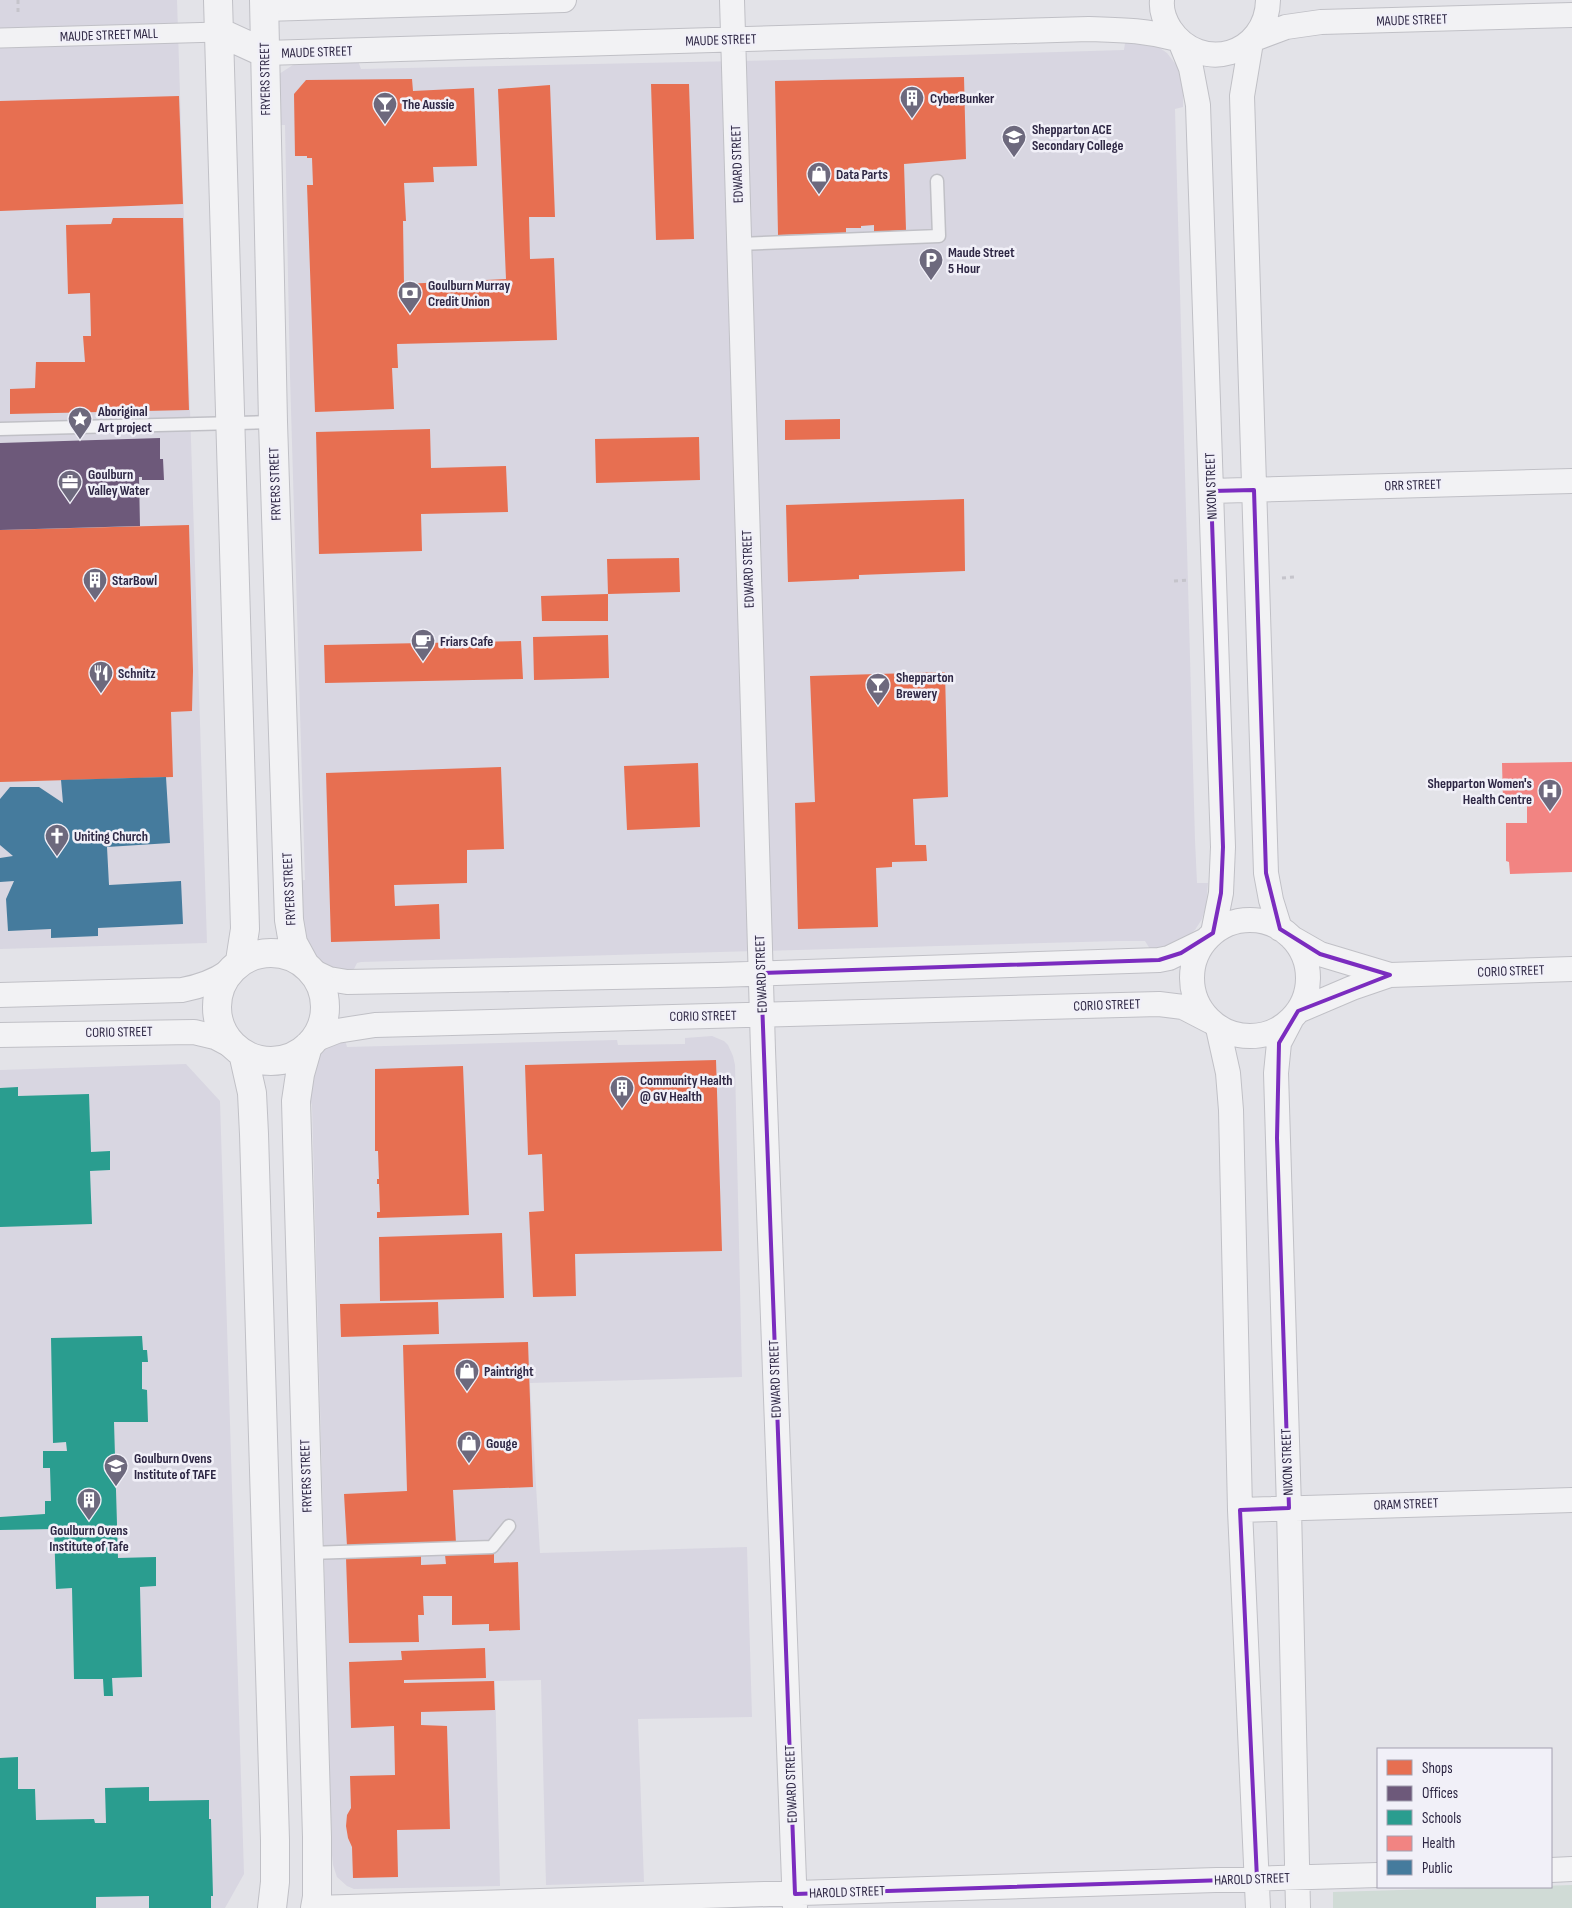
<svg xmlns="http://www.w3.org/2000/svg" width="1572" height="1908" font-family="'Sofia Sans Condensed',sans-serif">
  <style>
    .built { fill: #d8d6e1 }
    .green { fill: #d0dbd6 }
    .shops { fill: #e76f51 }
    .offices { fill: #6d597a }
    .schools { fill: #2a9d8f }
    .health { fill: #f28482 }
    .public { fill: #457b9d }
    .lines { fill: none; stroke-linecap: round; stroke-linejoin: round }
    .service-casing { stroke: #c0c0c6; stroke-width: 15 }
    .pedestrian-casing { stroke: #c0c0c6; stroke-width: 21 }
    .minor-casing { stroke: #c0c0c6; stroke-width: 26 }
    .tertiary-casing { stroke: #c0c0c6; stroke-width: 30 }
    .path { stroke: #c5c4cb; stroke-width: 3; stroke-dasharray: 4 4; stroke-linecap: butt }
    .service { stroke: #f2f2f4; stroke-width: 12 }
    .pedestrian { stroke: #f2f2f4; stroke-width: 19 }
    .minor { stroke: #f2f2f4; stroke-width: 24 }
    .tertiary { stroke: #f2f2f4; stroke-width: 28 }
    .marked { fill: none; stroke: #7b2cbf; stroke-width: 4; stroke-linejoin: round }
    .labels { text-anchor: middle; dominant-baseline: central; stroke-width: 5; stroke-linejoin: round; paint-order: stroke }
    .street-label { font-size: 14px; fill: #2e2744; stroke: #f1f0f8 }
    .poi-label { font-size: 14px; font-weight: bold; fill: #2e2744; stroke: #f1f0f8; text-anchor: start }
  </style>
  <rect width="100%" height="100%" fill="#e3e3e8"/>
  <path class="built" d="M0 0H177L207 943 0 949Z
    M1125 43H1146L1157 46 1167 53 1180 70 1183 86V107L1175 109 1195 840 1197 883H1208L1206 906 1202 919 1195 930 1185 938 1166 948 1150 949 1145 941H1118L361 962 357 963 353 971 342 972 318 961 305 944 295 881 305 880 290 376 285 125H274L279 74 296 63 358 61 361 69 829 59 1124 50Z
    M712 1036 724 1041 728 1045 733 1056 735 1065 742 1377 530 1383 540 1553 747 1547 752 1717 638 1719 644 1882 546 1885 541 1680 495 1681 500 1886 354 1889 347 1886 337 1877 333 1865 332 1855 312 1105 305 1083 320 1051 337 1041 345 1040 347 1047 617 1040 618 1045 685 1044V1038Z
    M186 1064 220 1101 244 1874 225 1908H0V1070Z"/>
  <path class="green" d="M1572 1885V1908H1333V1892Z"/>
  <path class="shops" d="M964 77 966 159 904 164 906 230 874 232V225L861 226V228H846V233L778 235 775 81Z
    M412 79 413 91 474 88 477 166 433 167 434 182 404 183 406 221H403L404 284 506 279 498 89 550 85 555 217H529L530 259 554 258 557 340 397 344 398 368H392L394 409 315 412 307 185H313L312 158H307V156H295L294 94 306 80Z
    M651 84H689L694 239 656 240Z
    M179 96 183 204 0 211V101Z
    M113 218H183L189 410 10 414V389L35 388 36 362H85L83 336H91L90 293 68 294 66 225 111 224Z
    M840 419V439L785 440V420Z
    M430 429 431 468 506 466 508 512 421 514 422 551 319 554 316 432Z
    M699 437 700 480 596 483 595 439Z
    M964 499 965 571 859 575V579L788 582 786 505Z
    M189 525 193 671 192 711 171 712 173 777 0 782V530Z
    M679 558 680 592 608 594 607 559Z
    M608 594V621H542L541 596Z
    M608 635 609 678 534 680 533 637Z
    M521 641 523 679 325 683 324 645Z
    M945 672 948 797 913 799 915 845H926L927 861 892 862V867L876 868 878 927 798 929 795 803 815 802 810 676Z
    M698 763 700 827 627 830 624 766Z
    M501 767 504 849 467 850V883L394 885 395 906 439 904 440 939 331 942 326 773Z
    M716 1060 722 1251 575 1254 576 1296 533 1297 529 1212 544 1211 542 1154 528 1155 525 1065Z
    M463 1066 469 1215 377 1218V1212H380L379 1184H377V1179H379L378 1151H375V1069Z
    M502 1233 504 1298 380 1301 379 1237Z
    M438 1302 439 1334 341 1337 340 1304Z
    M528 1342 533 1487 453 1490 456 1543 347 1546 344 1494 407 1491 403 1345Z
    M494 1554V1563L518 1562 520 1630 489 1631V1624L452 1625V1596H423L424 1615H418L419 1642 349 1643 346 1558 421 1556V1565L446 1564 445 1555Z
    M485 1648 486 1678 404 1680V1683L494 1681 495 1710 421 1712V1725L447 1726 450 1829 397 1830 398 1877 353 1878 352 1847 348 1838 346 1826 347 1815 351 1808 350 1776 395 1775 394 1726 351 1728 349 1662 402 1660 401 1651Z"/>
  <path class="offices" d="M160 438V459H163L164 480H142V477H139L140 526 0 530V443Z"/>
  <path class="schools" d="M18 1087V1096L89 1094 91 1152 110 1151V1170L90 1171 92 1224 0 1227V1088Z
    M142 1336 143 1350H147L148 1362H142V1389L147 1390 148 1422H114L118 1558 156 1557V1586L140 1587 142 1677 112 1678 113 1696H104L103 1679H74L72 1588 56 1589 54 1529 0 1530V1517L45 1514V1501H51L50 1468H43V1451H67L66 1442 53 1443 51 1338Z
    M18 1757V1789H35L36 1820 94 1819 95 1823H106L105 1788 149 1787V1801L209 1800V1819H211L213 1896H211V1908H149V1896L96 1897V1908H0V1758Z"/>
  <path class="health" d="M1572 762V872L1510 874 1509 862 1506 861V823H1527V801H1503L1502 763Z"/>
  <path class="public" d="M166 777 170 843 107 847 109 885 181 881 183 924 98 928V936L51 938V929L8 931 6 899 14 881 0 882V858L13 856 0 845V799L10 787H39L63 803 61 780Z"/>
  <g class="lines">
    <defs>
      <path id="service" d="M739 244 939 236 937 181
        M0 429 273 422
        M309 1553 492 1547 509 1526"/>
      <path id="pedestrian" d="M0 38 219 32"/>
      <path id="minor" d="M732 0 763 1050 795 1908
        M1162 0C1161 10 1165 21 1170 29 1201 75 1267 55 1268 0
        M264 9 564 0
        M1254 39 1286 27 1321 22 1572 15
        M1180 41 1191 68 1198 105 1223 847 1221 893 1213 933
        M1251 42 1242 96 1266 873 1271 900 1280 929
        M265 53 1089 29C1122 30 1144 30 1177 39
        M1211 491 1572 481
        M1192 978a58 58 0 1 1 116 0a58 58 0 1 1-116 0Z
        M1292 938 1320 954 1390 975
        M312 971 329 979 347 982 717 975 1159 960 1169 958 1206 940
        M0 995 182 990C198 987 215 981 228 972
        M1298 1011 1352 988 1390 975 1572 969
        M1291 1020 1279 1043 1276 1073 1289 1508 1298 1908
        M1218 1028 1228 1073 1231 1110 1240 1510 1258 1908
        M0 1035 194 1032 215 1037 234 1047
        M314 1040 337 1031 375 1025 1159 1004 1183 1007 1210 1021
        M1240 1510 1572 1500
        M1551 1870 1572 1869
        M315 1908 1378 1875"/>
      <path id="tertiary" d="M218 0 244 893 245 929 240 961
        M264 0 273 422 289 920 293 943 305 965
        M219 32 265 53
        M217 1007a54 54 0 1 1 108 0a54 54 0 1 1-108 0Z
        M308 1046 300 1074 296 1101 317 1837V1897L315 1908
        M243 1053 252 1093 254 1134 275 1840V1882L272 1908"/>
    </defs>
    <use href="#service" class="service-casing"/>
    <use href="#pedestrian" class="pedestrian-casing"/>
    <use href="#minor" class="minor-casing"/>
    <use href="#tertiary" class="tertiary-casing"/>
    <path class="path" d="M18 0V14
      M1282 578 1294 577
      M1174 581 1189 580"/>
    <use href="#service" class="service"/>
    <use href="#pedestrian" class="pedestrian"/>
    <use href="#minor" class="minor"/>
    <use href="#tertiary" class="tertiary"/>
  </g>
  <path class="marked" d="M1254 490 1266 873 1280 929 1320 954 1390 975 1298 1011 1279 1043 1277 1138 1289 1508 1240 1510 1257 1879 795 1894 761 973 1159 960 1181 953 1213 933 1221 893 1223 847 1211 491Z"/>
  <defs>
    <symbol id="building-pin" viewBox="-11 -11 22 30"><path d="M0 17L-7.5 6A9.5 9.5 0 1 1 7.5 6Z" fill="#6d697d" stroke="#f1f0f8"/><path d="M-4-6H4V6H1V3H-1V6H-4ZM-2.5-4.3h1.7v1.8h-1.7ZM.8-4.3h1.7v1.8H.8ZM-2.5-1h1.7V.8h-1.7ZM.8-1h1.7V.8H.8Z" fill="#fff"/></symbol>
    <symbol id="bar-pin" viewBox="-11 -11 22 30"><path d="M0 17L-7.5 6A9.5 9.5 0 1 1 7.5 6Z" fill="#6d697d" stroke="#f1f0f8"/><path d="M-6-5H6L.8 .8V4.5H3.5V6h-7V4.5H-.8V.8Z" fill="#fff"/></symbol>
    <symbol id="school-pin" viewBox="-11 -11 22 30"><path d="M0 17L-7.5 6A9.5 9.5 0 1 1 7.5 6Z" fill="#6d697d" stroke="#f1f0f8"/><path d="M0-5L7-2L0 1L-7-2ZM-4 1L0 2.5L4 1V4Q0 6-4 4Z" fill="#fff"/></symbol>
    <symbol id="shop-pin" viewBox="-11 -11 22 30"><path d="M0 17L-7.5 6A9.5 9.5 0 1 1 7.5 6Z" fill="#6d697d" stroke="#f1f0f8"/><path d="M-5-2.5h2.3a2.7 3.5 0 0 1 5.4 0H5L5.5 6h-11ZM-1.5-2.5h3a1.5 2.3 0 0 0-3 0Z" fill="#fff"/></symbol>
    <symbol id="parking-pin" viewBox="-11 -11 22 30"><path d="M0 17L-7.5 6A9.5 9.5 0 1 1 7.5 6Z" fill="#6d697d" stroke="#f1f0f8"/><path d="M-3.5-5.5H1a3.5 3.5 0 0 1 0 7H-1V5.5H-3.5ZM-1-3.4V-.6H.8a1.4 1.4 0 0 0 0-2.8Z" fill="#fff"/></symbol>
    <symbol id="bank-pin" viewBox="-11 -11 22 30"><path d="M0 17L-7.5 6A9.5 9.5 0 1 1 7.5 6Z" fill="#6d697d" stroke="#f1f0f8"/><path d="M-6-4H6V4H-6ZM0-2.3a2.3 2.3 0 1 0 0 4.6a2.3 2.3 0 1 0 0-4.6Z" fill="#fff"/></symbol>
    <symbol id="sight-pin" viewBox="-11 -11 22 30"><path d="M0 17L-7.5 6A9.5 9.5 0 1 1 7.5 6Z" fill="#6d697d" stroke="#f1f0f8"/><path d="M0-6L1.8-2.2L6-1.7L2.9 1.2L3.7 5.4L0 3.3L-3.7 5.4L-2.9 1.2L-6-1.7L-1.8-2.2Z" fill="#fff"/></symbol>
    <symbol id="office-pin" viewBox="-11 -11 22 30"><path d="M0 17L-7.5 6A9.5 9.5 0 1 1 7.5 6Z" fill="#6d697d" stroke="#f1f0f8"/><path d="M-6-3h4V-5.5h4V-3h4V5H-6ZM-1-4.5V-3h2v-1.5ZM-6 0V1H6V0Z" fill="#fff"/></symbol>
    <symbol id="cafe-pin" viewBox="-11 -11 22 30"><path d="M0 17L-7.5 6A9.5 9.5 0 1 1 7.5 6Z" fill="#6d697d" stroke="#f1f0f8"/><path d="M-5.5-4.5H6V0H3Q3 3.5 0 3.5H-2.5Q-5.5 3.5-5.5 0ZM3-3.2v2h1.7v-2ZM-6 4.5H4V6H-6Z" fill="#fff"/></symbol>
    <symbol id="restaurant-pin" viewBox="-11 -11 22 30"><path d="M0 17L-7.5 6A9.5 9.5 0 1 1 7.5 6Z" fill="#6d697d" stroke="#f1f0f8"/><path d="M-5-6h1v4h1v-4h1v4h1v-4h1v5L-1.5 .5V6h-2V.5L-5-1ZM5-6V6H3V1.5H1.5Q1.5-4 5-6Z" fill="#fff"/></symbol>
    <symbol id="hospital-pin" viewBox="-11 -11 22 30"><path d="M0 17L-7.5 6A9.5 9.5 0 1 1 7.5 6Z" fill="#6d697d" stroke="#f1f0f8"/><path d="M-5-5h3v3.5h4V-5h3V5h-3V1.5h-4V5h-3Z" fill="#fff"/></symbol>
    <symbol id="church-pin" viewBox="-11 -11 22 30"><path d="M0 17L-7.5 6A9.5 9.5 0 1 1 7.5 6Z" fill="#6d697d" stroke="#f1f0f8"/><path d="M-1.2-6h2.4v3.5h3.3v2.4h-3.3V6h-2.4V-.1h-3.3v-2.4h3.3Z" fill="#fff"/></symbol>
    <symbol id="university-pin" viewBox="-11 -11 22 30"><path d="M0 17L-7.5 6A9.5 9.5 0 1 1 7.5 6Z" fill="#6d697d" stroke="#f1f0f8"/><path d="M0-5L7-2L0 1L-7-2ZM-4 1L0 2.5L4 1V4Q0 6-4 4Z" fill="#fff"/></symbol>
  </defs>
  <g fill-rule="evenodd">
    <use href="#building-pin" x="898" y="84" width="28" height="38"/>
    <use href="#bar-pin" x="371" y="90" width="28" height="38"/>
    <use href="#school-pin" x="1000" y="123" width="28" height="38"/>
    <use href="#shop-pin" x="805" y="160" width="28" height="38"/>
    <use href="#parking-pin" x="917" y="246" width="28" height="38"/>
    <use href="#bank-pin" x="396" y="279" width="28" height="38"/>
    <use href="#sight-pin" x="66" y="405" width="28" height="38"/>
    <use href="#office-pin" x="56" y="468" width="28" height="38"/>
    <use href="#building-pin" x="81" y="566" width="28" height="38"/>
    <use href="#cafe-pin" x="409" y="627" width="28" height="38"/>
    <use href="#restaurant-pin" x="87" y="659" width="28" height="38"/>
    <use href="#bar-pin" x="864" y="671" width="28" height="38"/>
    <use href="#hospital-pin" x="1536" y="777" width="28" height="38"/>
    <use href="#church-pin" x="43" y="822" width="28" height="38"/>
    <use href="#building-pin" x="608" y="1074" width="28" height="38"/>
    <use href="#shop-pin" x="453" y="1357" width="28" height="38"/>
    <use href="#shop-pin" x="455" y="1429" width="28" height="38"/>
    <use href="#university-pin" x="102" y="1452" width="28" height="38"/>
    <use href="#building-pin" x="75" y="1486" width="28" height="38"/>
  </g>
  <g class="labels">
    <g class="street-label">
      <text transform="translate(1412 20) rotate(-2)">MAUDE STREET</text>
      <text transform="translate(109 35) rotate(-2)">MAUDE STREET MALL</text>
      <text transform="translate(721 40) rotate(-2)">MAUDE STREET</text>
      <text transform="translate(317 52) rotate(-2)">MAUDE STREET</text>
      <text transform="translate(265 79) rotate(-91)">FRYERS STREET</text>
      <text transform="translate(737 164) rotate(-92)">EDWARD STREET</text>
      <text transform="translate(275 484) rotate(-92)">FRYERS STREET</text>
      <text transform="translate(1413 485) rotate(-2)">ORR STREET</text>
      <text transform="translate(1211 486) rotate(-92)">NIXON STREET</text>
      <text transform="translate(748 569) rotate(-92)">EDWARD STREET</text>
      <text transform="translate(289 889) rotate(-93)">FRYERS STREET</text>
      <text transform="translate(1511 971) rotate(-2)">CORIO STREET</text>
      <text transform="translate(761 974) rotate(-92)">EDWARD STREET</text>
      <text transform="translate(1107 1005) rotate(-2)">CORIO STREET</text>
      <text transform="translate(703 1016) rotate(-1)">CORIO STREET</text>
      <text transform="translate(119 1032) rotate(-1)">CORIO STREET</text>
      <text transform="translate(775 1379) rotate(-92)">EDWARD STREET</text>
      <text transform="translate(1287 1462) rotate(-92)">NIXON STREET</text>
      <text transform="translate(306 1476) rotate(-92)">FRYERS STREET</text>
      <text transform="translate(1406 1504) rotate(-2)">ORAM STREET</text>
      <text transform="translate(791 1784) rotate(-92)">EDWARD STREET</text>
      <text transform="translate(1252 1879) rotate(-2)">HAROLD STREET</text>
      <text transform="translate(847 1892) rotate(-2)">HAROLD STREET</text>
    </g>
    <g class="poi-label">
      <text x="930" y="98">CyberBunker</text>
      <text x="402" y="104">The Aussie</text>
      <text x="1032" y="129">Shepparton ACE<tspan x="1032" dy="16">Secondary College</tspan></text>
      <text x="836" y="174">Data Parts</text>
      <text x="948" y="252">Maude Street<tspan x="948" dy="16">5 Hour</tspan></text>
      <text x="428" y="285">Goulburn Murray<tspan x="428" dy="16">Credit Union</tspan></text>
      <text x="98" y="411">Aboriginal<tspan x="98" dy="16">Art project</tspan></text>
      <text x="88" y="474">Goulburn<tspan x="88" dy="16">Valley Water</tspan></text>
      <text x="112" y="580">StarBowl</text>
      <text x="440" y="641">Friars Cafe</text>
      <text x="118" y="673">Schnitz</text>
      <text x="896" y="677">Shepparton<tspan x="896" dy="16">Brewery</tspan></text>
      <text x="1532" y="783" text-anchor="end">Shepparton Women's<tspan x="1532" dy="16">Health Centre</tspan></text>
      <text x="74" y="836">Uniting Church</text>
      <text x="640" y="1080">Community Health<tspan x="640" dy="16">@ GV Health</tspan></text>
      <text x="484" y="1371">Paintright</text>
      <text x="486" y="1443">Gouge</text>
      <text x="134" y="1458">Goulburn Ovens<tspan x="134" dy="16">Institute of TAFE</tspan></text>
      <text x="89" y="1530" text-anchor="middle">Goulburn Ovens<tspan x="89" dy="16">Institute of Tafe</tspan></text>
    </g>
  </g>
  <rect x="1377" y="1748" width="175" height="140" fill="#f1f0f8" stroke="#a3a0b0"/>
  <rect x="1387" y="1760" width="25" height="15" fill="#e76f51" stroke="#a3a0b0"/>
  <text x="1422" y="1773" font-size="15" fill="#2e2744">Shops</text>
  <rect x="1387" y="1786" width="25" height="15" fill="#6d597a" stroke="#a3a0b0"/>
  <text x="1422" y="1798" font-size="15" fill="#2e2744">Offices</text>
  <rect x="1387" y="1810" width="25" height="15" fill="#2a9d8f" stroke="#a3a0b0"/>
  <text x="1422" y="1823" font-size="15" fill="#2e2744">Schools</text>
  <rect x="1387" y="1836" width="25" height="15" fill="#f28482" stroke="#a3a0b0"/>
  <text x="1422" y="1848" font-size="15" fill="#2e2744">Health</text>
  <rect x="1387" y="1860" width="25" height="15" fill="#457b9d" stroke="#a3a0b0"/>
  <text x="1422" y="1873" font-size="15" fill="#2e2744">Public</text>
</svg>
